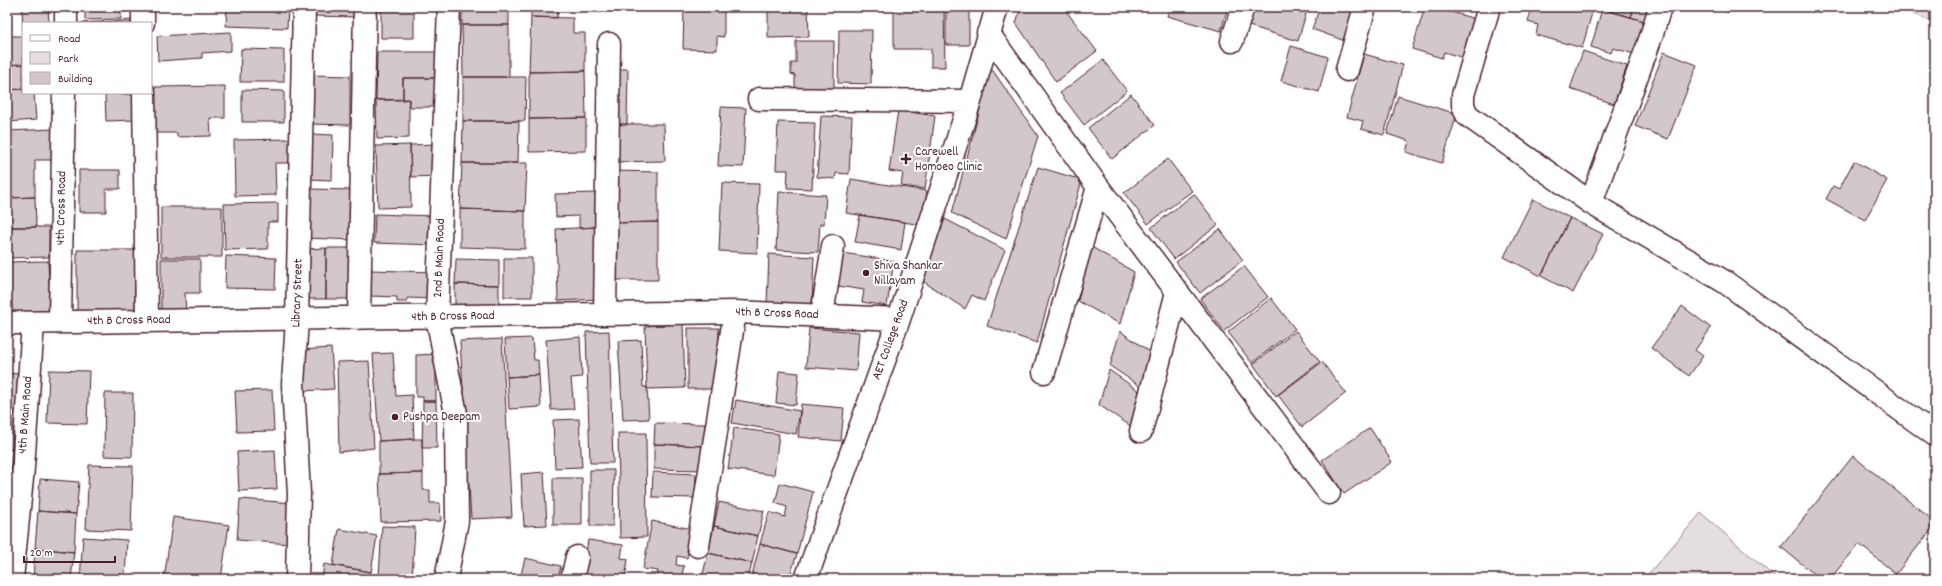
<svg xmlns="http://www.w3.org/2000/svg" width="1942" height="586" font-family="Dekko,sans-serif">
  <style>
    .green { fill: #e5dee0; stroke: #987e86 }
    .building { fill: #d2c7cb; stroke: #4a1f2b }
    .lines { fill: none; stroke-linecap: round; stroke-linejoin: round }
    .minor-casing { stroke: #4a1f2b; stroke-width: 25 }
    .minor { stroke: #fff; stroke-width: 22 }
    .poi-dot { fill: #4a1f2b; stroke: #fff; stroke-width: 1.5 }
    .labels { text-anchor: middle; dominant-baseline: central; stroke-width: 4; stroke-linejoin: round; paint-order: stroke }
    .poi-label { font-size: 13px; fill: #4a1f2b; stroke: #fff; text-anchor: start }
    .street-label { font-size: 13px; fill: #4a1f2b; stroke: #fff }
  </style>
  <rect width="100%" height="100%" fill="#fff"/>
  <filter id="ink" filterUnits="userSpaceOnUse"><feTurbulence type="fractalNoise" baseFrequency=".025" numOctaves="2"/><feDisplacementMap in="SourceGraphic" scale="8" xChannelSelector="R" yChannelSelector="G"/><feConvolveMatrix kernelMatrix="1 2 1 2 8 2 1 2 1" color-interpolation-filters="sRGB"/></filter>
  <g filter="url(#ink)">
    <path class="green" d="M1897 7H1935V23Z
      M1701 513 1777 579H1644Z"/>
    <path class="building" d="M22 7H48L49 23H23V30Z
      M85 7H121V19L85 20Z
      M227 7H288L287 28 226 26Z
      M310 7H359L358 17 310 16Z
      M381 7H414V38H381Z
      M462 7H509V25H462Z
      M531 7H558L557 18 531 17Z
      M684 7H724V37L717 36V50L683 49Z
      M768 7H808L809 37 768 38Z
      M894 7H944L945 67H931V49H894Z
      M946 7H969V45H946Z
      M1021 7H1063L1097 51 1056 82 1016 23Z
      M1170 7H1228L1221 31 1167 16Z
      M1254 7H1308L1298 41 1249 26Z
      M1320 7H1358L1345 41 1312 29Z
      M1425 7H1435L1475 19 1467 59 1444 52 1442 58 1412 49Z
      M1532 7H1572L1592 13 1582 48 1536 35 1538 25 1528 22Z
      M1603 7H1634L1631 17 1602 9Z
      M1634 7H1653L1647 22 1631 17Z
      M1709 7H1729L1728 12Z
      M1602 9 1647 22 1638 55 1613 48 1611 53 1591 47Z
      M531 17 573 18V33H585V71L529 72Z
      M136 20V23H80Z
      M462 25H509V77H463Z
      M839 30H872L871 84 838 83Z
      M231 32V51L202 53V58L158 61 157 36Z
      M7 36H23V64L7 65Z
      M796 41H834V89H795V75L791 74V63H796Z
      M1291 46 1328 57 1319 92 1281 81Z
      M241 49 284 50V82H240Z
      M1583 51 1627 66 1614 104 1570 89Z
      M377 52H442V78H403V100H376Z
      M1664 52 1697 65 1668 139 1635 126Z
      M1364 54 1403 65 1384 135 1361 129 1363 121 1347 117Z
      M1103 60 1127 91 1084 125 1060 93Z
      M23 64V89L7 90V65Z
      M991 68 1038 136 1006 239 952 213Z
      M612 69H628L627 125 611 124Z
      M585 71 586 118 529 119V72Z
      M311 75 350 76V125L309 124Z
      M463 77H526L525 121H463Z
      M403 78H442V107H408L409 99 403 100Z
      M225 86V118H210L211 136 177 137V133H156L155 87Z
      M23 89V93H34L36 120 7 122V90Z
      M242 90 284 91V122H242Z
      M105 93 136 95V120L106 121Z
      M1131 94 1155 125 1112 159 1088 128Z
      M1398 96 1457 114 1442 163 1406 152 1409 141 1387 134Z
      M409 99V138L377 139 376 100Z
      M721 107 746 108 743 167 718 166Z
      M898 110 935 116 925 189 901 186 903 173 889 171Z
      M821 116 852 117 849 174 836 173 835 179 817 177Z
      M586 118V151L529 152V119Z
      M463 121H519L518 163H462Z
      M778 122 815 123 812 189 787 188 788 170H776Z
      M611 124H664L665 161 611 162Z
      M55 129 56 160H35V197L7 198V131Z
      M309 134 333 135 332 180 308 179Z
      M290 139 291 163H275L276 195 235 196 234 140Z
      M437 144 438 176 411 177 410 145Z
      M410 145 411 207 378 208 376 146Z
      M1168 159 1192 191 1148 224 1124 193Z
      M1854 161 1887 180 1865 220 1826 199 1833 186 1839 189Z
      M462 163H527L525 211 460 209Z
      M1038 167 1082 180 1037 343 987 326Z
      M79 170H120V189H106V212H79Z
      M615 171 658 172V222L614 223Z
      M851 179 927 191 922 225 846 213Z
      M722 183 759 184 757 253 719 251Z
      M307 189 355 190 354 240 306 238Z
      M779 192 826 195 824 224H820L818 252 776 250Z
      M597 193V227L579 228V216L556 217 555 194Z
      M1194 194 1218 225 1174 259 1151 228Z
      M35 197 36 227H7V198Z
      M1533 199 1570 218 1541 276 1504 257Z
      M278 203V222H268V249L225 250 224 204Z
      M161 207H222V257H161Z
      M460 209 525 211V249L460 247Z
      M375 214 436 216 435 245 374 243Z
      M860 215 905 222 901 250 855 242Z
      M1570 218 1603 234 1573 293 1541 276Z
      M945 219 1005 250 984 301 972 295 965 309 921 280Z
      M658 222V280H615L614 223Z
      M7 227H49V257L7 258Z
      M597 227 599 299 558 301 556 229Z
      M1220 229 1243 260 1200 293 1176 262Z
      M1090 246 1134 272 1120 324 1078 301Z
      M326 248H353V299H326Z
      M326 248V299H304V249Z
      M77 250H135V314H77Z
      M843 253 894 261 887 306 862 302 864 290 838 286Z
      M769 254 814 257 812 307 767 304Z
      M226 256 276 258 275 289 225 288Z
      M504 258H532V297H504Z
      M161 259H200V293H185L186 315H161Z
      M456 259 499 260V285L455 284Z
      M48 261 50 311 7 312V262Z
      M1244 266 1268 297 1224 331 1200 299Z
      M371 270 434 272 433 299 407 298V302H397V297L370 296Z
      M455 284 499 285V310H455Z
      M1271 298 1295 329 1252 363 1228 332Z
      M1682 306 1711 328 1695 350 1703 356 1689 376 1651 348Z
      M683 324 685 388 647 389 645 326Z
      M688 328H719L718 389H688Z
      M809 328 859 332 856 371 806 367Z
      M609 331 613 463H590L586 332Z
      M1120 331 1156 356 1146 390 1110 366Z
      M1296 331 1320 362 1276 396 1253 364Z
      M580 337 582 377 571 378 574 409 551 410 546 340Z
      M532 338 534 360H538L539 375 507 377 505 339Z
      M502 339 512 517 471 519 460 341Z
      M641 340 643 387H647L649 419 623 420 618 341Z
      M331 348 334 389 303 391 300 350Z
      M393 353 396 396 412 395 414 439 379 441 373 354Z
      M436 354V401H423V397H416V355Z
      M369 361 374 448 339 452 337 362Z
      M1322 362 1346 393 1302 427 1278 395Z
      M49 370 89 371 87 424 47 423Z
      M1109 370 1145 395 1135 429 1099 405Z
      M779 371 799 373 796 405 776 403Z
      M7 373 19 374 15 413 7 412Z
      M539 375 541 407 509 409 507 377Z
      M272 390 274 431 237 432 235 391Z
      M105 393H133L132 457 104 456Z
      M736 400 800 411 796 434 732 423Z
      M423 401H436L437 448H422Z
      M801 404 844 408 841 441 798 437Z
      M7 412 15 413 12 450 7 449Z
      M579 419 582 467 555 468 553 420Z
      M655 423 705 424V446L654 444Z
      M734 428 779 434 774 475 728 469Z
      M1370 428 1392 462 1344 494 1322 460Z
      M618 433H646L647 537 620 538Z
      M414 439H422L423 473 379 474V441Z
      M654 444 705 446 704 470 654 469Z
      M275 450 277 489 239 491 237 452Z
      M1853 456 1935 522V525L1896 574 1859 544 1830 579H1820L1781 547Z
      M7 457 16 458 14 493H7Z
      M89 465 133 466 131 531 86 529Z
      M590 470H614L613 526H590Z
      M544 472 547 525 524 526 521 474Z
      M653 472 696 474 695 498 652 497Z
      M423 473V490H430V503H440L441 521 381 522 379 474Z
      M553 478H582V525H553Z
      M40 479 79 482 76 514 38 511Z
      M780 483 813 492 797 554 760 544 769 512 785 517 787 507 775 503Z
      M7 493H14L7 521Z
      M240 499 293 503 290 544 237 540Z
      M719 502 764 511 758 536 714 526Z
      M38 511 76 514 74 552 35 548Z
      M173 517 229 525 221 579H164Z
      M652 521 692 529 687 558 677 556 676 565 684 566 681 579 656 578 658 571 643 569Z
      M382 526 415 527 412 579 379 577Z
      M714 526 758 536 752 563 708 553Z
      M339 529 377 536 371 572 333 565Z
      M83 537 127 540 125 579H80Z
      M588 540 623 545 621 558 628 559 625 579H582Z
      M760 544 797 554 789 579H751Z
      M35 548 74 552 71 579H33Z
      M708 553 752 563 748 579 702 578Z
      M525 558 561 566 558 579H520Z
      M324 564 371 572 370 579H322Z"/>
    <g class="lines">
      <defs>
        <path id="minor" d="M143 7V23
          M1489 7 1463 95V105L1467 115 1591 203
          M1660 7 1651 37 1591 203 1725 282 1935 435
          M66 23V7
          M988 33 1098 187 1329 493
          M1232 41 1243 7
          M1347 70 1365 7
          M144 93 147 321
          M759 99 970 101
          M605 314 609 44
          M822 315 833 246
          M359 318 365 7
          M60 322 64 93
          M7 323 735 312 899 319
          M1044 372 1098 187
          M1141 431 1177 292
          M698 546 735 312
          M12 579 23 468 33 323
          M297 579 299 494 293 384 297 319 304 7
          M446 579 457 521 456 414 437 317 449 7
          M572 579 577 557
          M806 579 899 319 970 101 997 7"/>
      </defs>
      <use href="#minor" class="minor-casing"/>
      <use href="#minor" class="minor"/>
    </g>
  </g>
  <g class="poi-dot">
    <path d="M904 153h4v4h4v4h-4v4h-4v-4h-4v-4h4z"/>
    <circle cx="866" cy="273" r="4"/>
    <circle cx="395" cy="417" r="4"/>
  </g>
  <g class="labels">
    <g class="poi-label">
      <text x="915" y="152">Carewell<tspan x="915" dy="15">Homoeo Clinic</tspan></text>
      <text x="874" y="266">Shiva Shankar<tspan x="874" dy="15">Nillayam</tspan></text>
      <text x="403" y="417">Pushpa Deepam</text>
    </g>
    <g class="street-label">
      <text transform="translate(62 208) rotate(-89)">4th Cross Road</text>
      <text transform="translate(440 258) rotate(-88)">2nd B Main Road</text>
      <text transform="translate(298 293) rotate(-88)">Library Street</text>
      <text transform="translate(777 314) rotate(2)">4th B Cross Road</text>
      <text transform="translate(453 317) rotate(-1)">4th B Cross Road</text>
      <text transform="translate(129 321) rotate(-1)">4th B Cross Road</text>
      <text transform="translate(891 340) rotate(-70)">AET College Road</text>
      <text transform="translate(26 415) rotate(-86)">4th B Main Road</text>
    </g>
  </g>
  <rect width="1942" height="586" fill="none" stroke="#fff" stroke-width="24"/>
  <rect x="12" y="12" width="1918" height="562" fill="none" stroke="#4a1f2b" stroke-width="1.5" filter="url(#ink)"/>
  <rect x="22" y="22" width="130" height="72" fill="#ffffff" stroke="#b7a5aa"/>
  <rect x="30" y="35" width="20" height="6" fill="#ffffff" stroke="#b7a5aa"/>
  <text x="58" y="42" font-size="12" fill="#4a1f2b">Road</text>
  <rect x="30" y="52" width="20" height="12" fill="#e5dee0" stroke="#b7a5aa"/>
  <text x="58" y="62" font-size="12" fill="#4a1f2b">Park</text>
  <rect x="30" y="72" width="20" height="12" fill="#d2c7cb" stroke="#b7a5aa"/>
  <text x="58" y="82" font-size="12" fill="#4a1f2b">Building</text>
  <path d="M24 556v6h91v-6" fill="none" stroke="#4a1f2b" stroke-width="2"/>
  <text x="30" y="556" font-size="12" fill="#4a1f2b" stroke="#ffffff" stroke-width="3" paint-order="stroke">20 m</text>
</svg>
